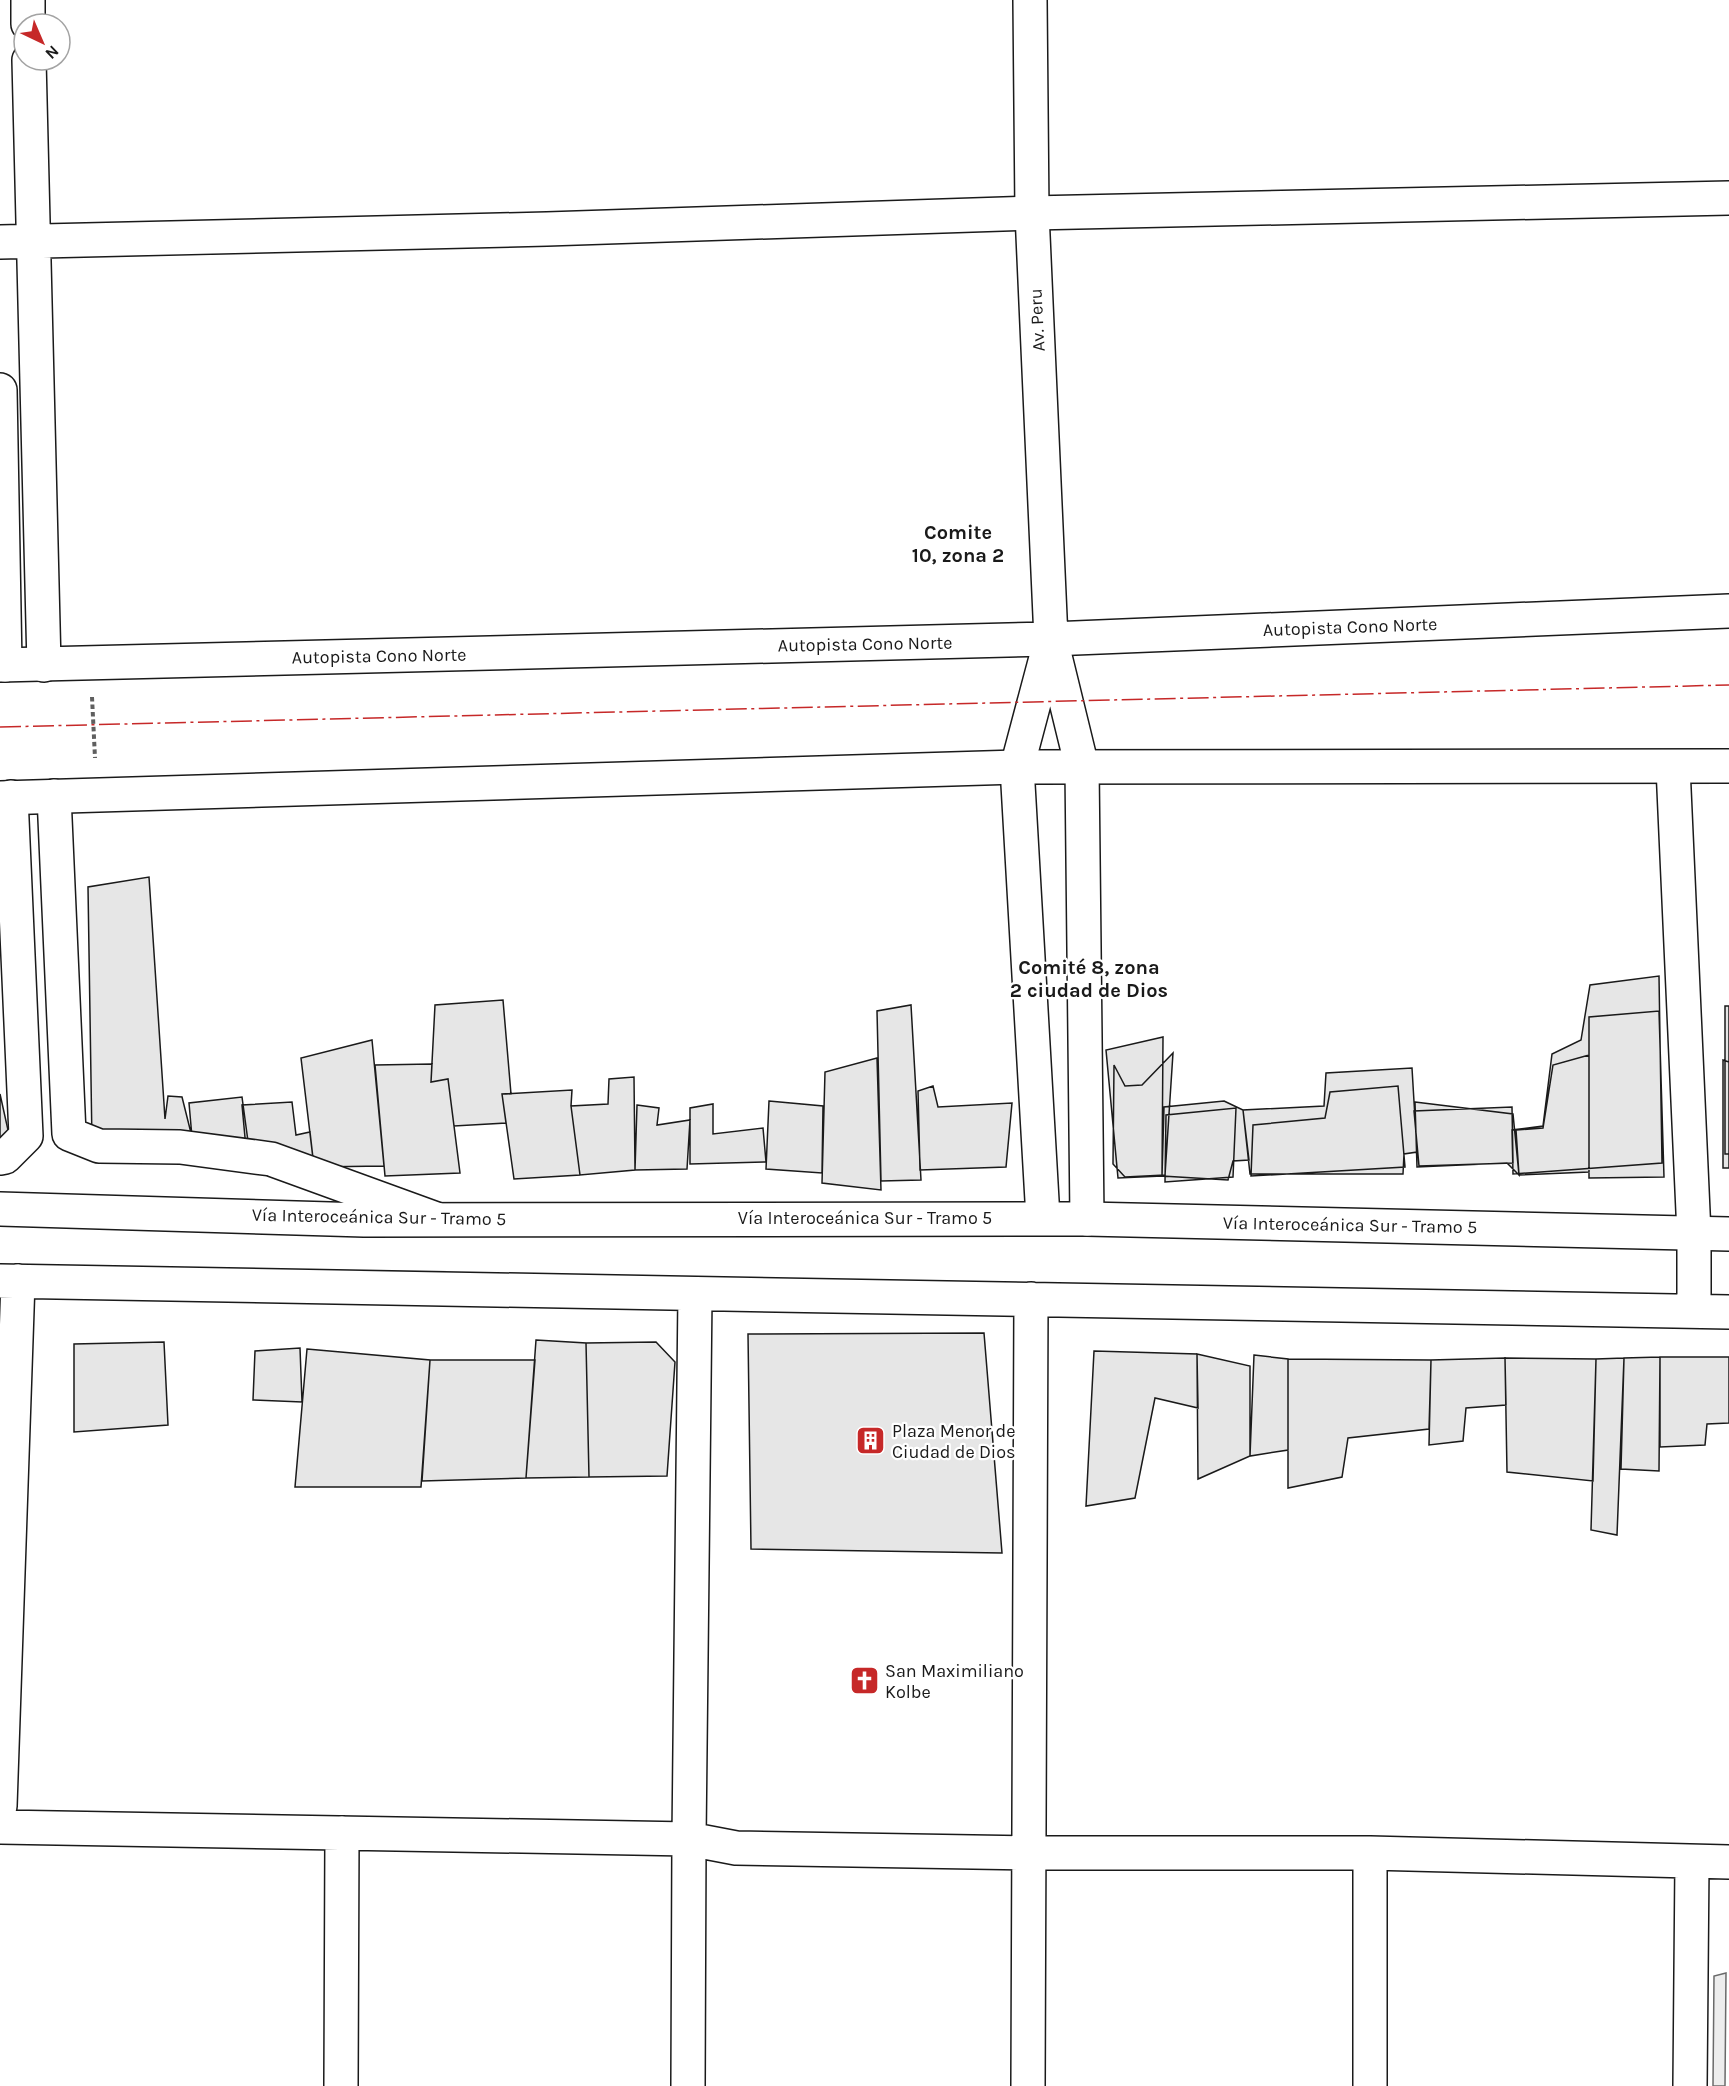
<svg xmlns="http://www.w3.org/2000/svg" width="1729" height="2086" font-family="Karla,sans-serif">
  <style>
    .built { fill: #ededed; stroke: #6a6a6a; stroke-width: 1.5 }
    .building { fill: #e6e6e6; stroke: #1a1a1a; stroke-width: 1.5 }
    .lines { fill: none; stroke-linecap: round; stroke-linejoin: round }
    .street-casing { stroke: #1a1a1a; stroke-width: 36 }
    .secondary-casing { stroke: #1a1a1a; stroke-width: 36 }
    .highway-casing { stroke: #1a1a1a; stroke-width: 36 }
    .path { stroke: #5f5f5f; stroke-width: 4; stroke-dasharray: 4.5 3; stroke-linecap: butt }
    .street { stroke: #fff; stroke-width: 33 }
    .secondary { stroke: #fff; stroke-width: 33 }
    .highway { stroke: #fff; stroke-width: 33 }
    .power { stroke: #c62828; stroke-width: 1.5; stroke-dasharray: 21 4.5 3 4.5; stroke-linecap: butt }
    .labels { text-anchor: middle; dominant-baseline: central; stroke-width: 4.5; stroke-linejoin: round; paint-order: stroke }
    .street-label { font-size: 18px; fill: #1a1a1a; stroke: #fff }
    .poi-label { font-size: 18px; fill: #1a1a1a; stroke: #fff; text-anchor: start }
    .neighbourhood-label { font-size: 20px; font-weight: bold; fill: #1a1a1a; stroke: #fff }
  </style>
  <rect width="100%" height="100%" fill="#fff"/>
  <path class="built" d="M1726 1973 1725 2086H1713L1714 1976Z"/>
  <path class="building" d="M149 877 165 1119 168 1096 182 1097 192 1137 92 1143 88 887Z
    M1659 976 1662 1163 1513 1174 1512 1130 1543 1126 1552 1054 1581 1040 1590 985Z
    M503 1000 511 1094H502L506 1123 454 1126 448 1079 431 1082 435 1005Z
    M911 1005 921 1180 881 1181 877 1011Z
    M1725 1006H1729V1154H1725Z
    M1659 1011 1664 1177 1589 1178V1017Z
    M1163 1037 1162 1176 1118 1178 1106 1050Z
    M372 1040 384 1166 314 1167 301 1058Z
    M1173 1053 1165 1175 1125 1177 1113 1164 1114 1065 1125 1086 1142 1085Z
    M1589 1055V1172L1519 1175 1516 1130 1543 1128 1553 1065Z
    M877 1058 881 1190 822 1183 825 1072Z
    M1723 1060 1729 1062V1168H1723Z
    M432 1064 431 1082 448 1079 460 1173 385 1176 375 1065Z
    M1412 1068 1417 1152 1404 1154 1403 1174H1250L1243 1110 1324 1106 1326 1073Z
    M634 1077 635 1170 580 1175 571 1106 608 1104 609 1079Z
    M933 1086 938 1107 1012 1103 1006 1167 920 1170 918 1091Z
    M1398 1086 1405 1167 1251 1176 1253 1125 1325 1118 1330 1092Z
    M572 1090 571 1106 580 1175 514 1179 502 1094Z
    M0 1094 8 1130 5 1157 0 1158Z
    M242 1097 250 1156 194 1160 189 1103Z
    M769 1101 823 1106 822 1173 766 1169Z
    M1224 1101 1243 1110 1249 1160 1233 1161 1228 1180 1162 1176 1164 1107Z
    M292 1102 296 1135 310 1132 314 1167 248 1170 242 1105Z
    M1415 1102 1513 1114 1519 1175 1507 1163 1417 1167Z
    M713 1104V1134L763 1128 766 1162 690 1164V1108Z
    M637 1105 659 1108 657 1125 690 1120 687 1169 635 1170Z
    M1512 1107 1513 1163 1419 1166 1414 1111Z
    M1236 1108 1233 1177 1165 1182 1166 1115Z
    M984 1333 1002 1553 751 1549 748 1334Z
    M536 1340 586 1343 589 1477 526 1478Z
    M164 1342 168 1425 74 1432V1344Z
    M656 1342 675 1362 667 1476 589 1477 586 1343Z
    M300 1348 302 1402 253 1400 255 1351Z
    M307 1349 430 1360 421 1487H295Z
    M1094 1351 1197 1354 1198 1408 1155 1398 1135 1498 1086 1506Z
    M1197 1354 1250 1366V1456L1198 1479Z
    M1254 1355 1288 1359V1450L1250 1456Z
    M1660 1357H1729V1423L1707 1424 1705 1445 1660 1447Z
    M1660 1357 1659 1471 1621 1469 1624 1358Z
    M1505 1358 1596 1359 1593 1481 1507 1472Z
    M1505 1358 1506 1405 1466 1408 1463 1441 1429 1445 1431 1360Z
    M1624 1358 1617 1535 1591 1530 1596 1359Z
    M1288 1359 1431 1360 1429 1429 1348 1438 1342 1477 1288 1488Z
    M430 1360H535L526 1478 422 1481Z"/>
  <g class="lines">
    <defs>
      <path id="street" d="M28 0V24
        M29 60 44 665
        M0 242 547 229 1032 213 1729 198
        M0 390 5 665
        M1052 644 1082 767 1087 1219
        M1673 767 1694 1234V1311
        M54 796 69 1134 99 1146 180 1147 271 1159 436 1219
        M0 1158 5 1157 26 1136 11 797
        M1043 1218 1017 767 1051 639
        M0 1281 1729 1312
        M0 1806 18 1281
        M0 1827 689 1839 736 1848 1029 1853H1370L1729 1862
        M341 2086 342 1833
        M688 2086 689 1839 695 1294
        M1028 2086 1031 1299
        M1370 2086V1853
        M1690 2086 1692 1862"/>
      <path id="secondary" d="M1030 0 1032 213 1051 639
        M0 665 1051 639 1729 611
        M0 798 1017 767 1729 766"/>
      <path id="highway" d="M0 1209 364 1220 1087 1219 1729 1234"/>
    </defs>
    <use href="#street" class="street-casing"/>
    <use href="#secondary" class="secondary-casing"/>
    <use href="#highway" class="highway-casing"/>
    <path class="path" d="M92 697 95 758"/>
    <use href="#street" class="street"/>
    <use href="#secondary" class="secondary"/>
    <use href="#highway" class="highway"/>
    <path class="power" d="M0 727 1729 685"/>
  </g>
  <defs>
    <symbol id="building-square" viewBox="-11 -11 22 22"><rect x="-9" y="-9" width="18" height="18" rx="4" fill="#c62828" stroke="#fff"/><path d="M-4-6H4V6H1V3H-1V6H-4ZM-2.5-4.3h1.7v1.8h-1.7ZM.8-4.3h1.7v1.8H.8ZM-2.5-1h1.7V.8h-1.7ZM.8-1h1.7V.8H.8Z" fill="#fff"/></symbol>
    <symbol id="church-square" viewBox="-11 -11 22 22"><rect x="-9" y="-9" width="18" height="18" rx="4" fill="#c62828" stroke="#fff"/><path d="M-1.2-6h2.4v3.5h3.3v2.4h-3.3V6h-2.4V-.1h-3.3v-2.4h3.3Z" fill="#fff"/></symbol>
  </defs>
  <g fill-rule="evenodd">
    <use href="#building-square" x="854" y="1424" width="33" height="33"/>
    <use href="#church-square" x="848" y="1664" width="33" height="33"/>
  </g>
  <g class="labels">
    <g class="street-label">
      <text transform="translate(1037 320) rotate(-93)">Av. Peru</text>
      <text transform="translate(1350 627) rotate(-2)">Autopista Cono Norte</text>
      <text transform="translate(865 644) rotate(-1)">Autopista Cono Norte</text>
      <text transform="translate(379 656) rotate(-1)">Autopista Cono Norte</text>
      <text transform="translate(379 1217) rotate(1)">Vía Interoceánica Sur - Tramo 5</text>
      <text x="865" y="1218">Vía Interoceánica Sur - Tramo 5</text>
      <text transform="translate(1350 1225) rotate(1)">Vía Interoceánica Sur - Tramo 5</text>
    </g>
    <g class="poi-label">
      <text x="892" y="1431">Plaza Menor de<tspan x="892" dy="21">Ciudad de Dios</tspan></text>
      <text x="885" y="1671">San Maximiliano<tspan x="885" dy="21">Kolbe</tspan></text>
    </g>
    <g class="neighbourhood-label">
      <text x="958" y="532">Comite<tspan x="958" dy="23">10, zona 2</tspan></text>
      <text x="1089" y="967">Comité 8, zona<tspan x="1089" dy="23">2 ciudad de Dios</tspan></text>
    </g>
  </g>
  <g transform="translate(42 42) rotate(136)"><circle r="28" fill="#ffffff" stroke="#a3a3a3" stroke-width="1.5"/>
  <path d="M0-4.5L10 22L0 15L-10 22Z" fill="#c62828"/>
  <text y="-9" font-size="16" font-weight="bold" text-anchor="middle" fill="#1a1a1a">N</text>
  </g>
</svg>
